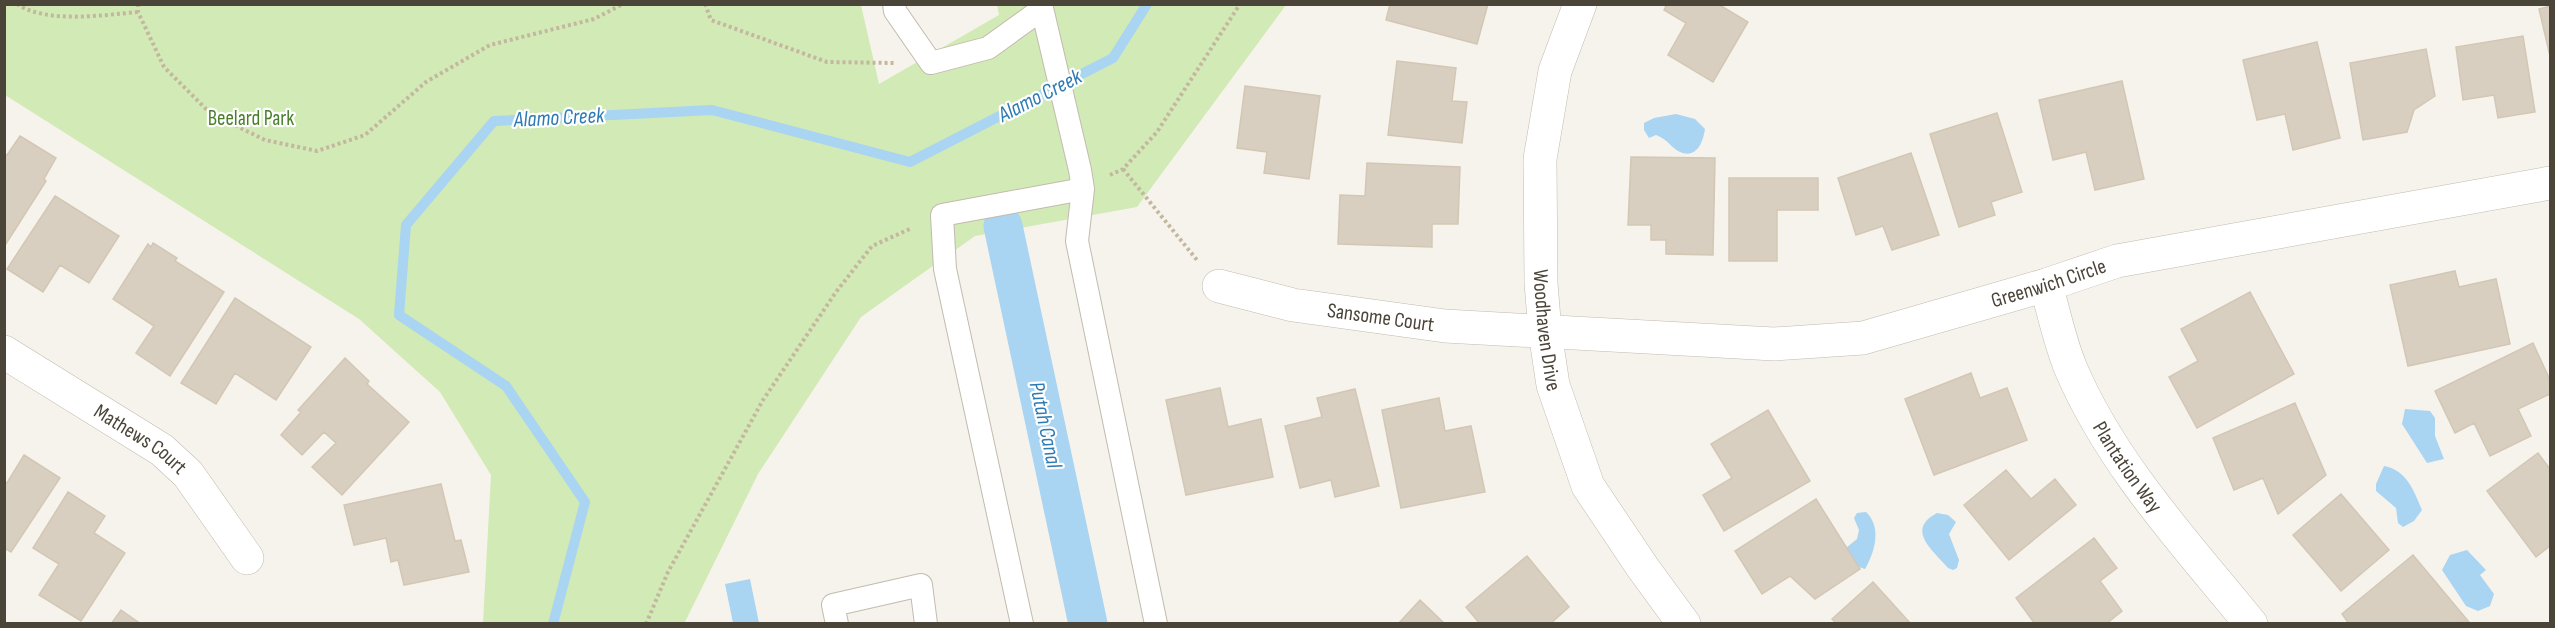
<svg xmlns="http://www.w3.org/2000/svg" width="2555" height="628" font-family="'Sofia Sans Condensed',sans-serif">
  <style>
    .green { fill: #d2eab5 }
    .water { fill: #a9d4f2 }
    .lines { fill: none; stroke-linecap: round; stroke-linejoin: round }
    .stream { stroke: #a9d4f2; stroke-width: 10 }
    .canal { stroke: #a9d4f2; stroke-width: 39 }
    .building { fill: #d8cfc1; stroke: #d3c7b4; stroke-width: 1.5 }
    .service-casing { stroke: #c2bbae; stroke-width: 24 }
    .minor-casing { stroke: #c2bbae; stroke-width: 34 }
    .path { stroke: #c4b79f; stroke-width: 4; stroke-dasharray: 3 3; stroke-linecap: butt }
    .service { stroke: #fff; stroke-width: 22 }
    .minor { stroke: #fff; stroke-width: 33 }
    .labels { text-anchor: middle; dominant-baseline: central; stroke-width: 4.5; stroke-linejoin: round; paint-order: stroke }
    .park-label { font-size: 21px; fill: #4a7f2a; stroke: #fff }
    .street-label { font-size: 21px; fill: #4b4439; stroke: #fff }
    .water-label { font-size: 22px; font-style: italic; fill: #2e7ab2; stroke: #fff }
  </style>
  <rect width="100%" height="100%" fill="#f6f3ec"/>
  <path class="green" d="M4 5H861L879 84 999 15 997 5H1286L1137 207 975 236 861 317 758 474 684 624 483 623 491 475 440 392 359 319 5 95Z"/>
  <path class="water" d="M1676 114 1695 119 1705 129C1703 142 1697 159 1680 152 1671 148 1669 140 1656 135L1649 138 1644 130V123L1654 118Z
    M2405 409 2430 411 2435 418V436L2444 459 2427 463 2402 424Z
    M2384 466C2407 470 2414 491 2422 510L2414 521 2403 527 2398 523 2396 508 2376 491V484Z
    M1866 512C1882 527 1875 552 1865 569L1859 567 1846 548 1857 539 1859 530 1854 518 1857 513Z
    M1937 513 1948 515 1956 522 1949 534 1959 560 1957 568 1953 570 1948 568C1933 550 1905 530 1937 513Z
    M2467 550 2486 570 2480 575 2494 594 2490 606 2478 611 2466 606 2442 570 2450 555Z
    M750 579 759 623H733L725 584Z"/>
  <g class="lines">
    <path class="stream" d="M553 624 585 502 506 386 399 315 406 225 494 121 712 110 910 162 1113 58 1147 4"/>
    <path class="canal" d="M1003 226 1088 624"/>
  </g>
  <path class="building" d="M1390 4H1488L1477 44 1386 20Z
    M1667 4H1718L1748 22 1713 82 1668 55 1686 23 1664 10Z
    M2550 6V56L2539 9Z
    M2523 36 2535 112 2498 118 2494 95 2463 100 2456 47Z
    M2317 42 2340 138 2293 150 2285 114 2257 120 2243 60Z
    M2426 49 2435 96 2414 110 2407 132 2363 140 2350 63Z
    M1397 61 1456 68 1452 101 1467 102 1462 143 1388 135Z
    M2122 81 2144 179 2095 190 2086 152 2053 160 2039 100Z
    M1245 86 1320 96 1309 179 1264 173 1267 152 1237 148Z
    M1997 113 2022 192 1991 202 1995 215 1959 227 1930 134Z
    M20 136 56 158 44 179 46 181 4 247V154L7 155Z
    M1911 153 1939 235 1892 250 1883 226 1856 235 1838 178Z
    M1631 157 1715 158 1713 255 1666 254V240H1651V225H1628Z
    M1367 163 1460 167 1458 224H1432V247L1338 244 1340 195 1365 196Z
    M1729 178H1818V210H1777V261H1729Z
    M55 196 119 236 89 283 60 265 43 292 7 269Z
    M153 243 177 258 175 261 224 292 170 376 136 353 154 326 113 299 148 244 151 247Z
    M2455 271 2459 287 2496 279 2510 344 2408 366 2390 285Z
    M2250 292 2294 374 2197 428 2169 377 2198 361 2181 329Z
    M235 298 311 347 276 400 235 373 216 404 181 383Z
    M2533 343 2550 380V394L2518 409 2531 436 2490 456 2474 423 2455 433 2435 391Z
    M345 358 369 381 367 384 409 422 342 495 312 467 336 443 324 432 302 455 281 435 301 412 298 410Z
    M1971 373 1980 398 2007 388 2027 440 1934 475 1905 399Z
    M1220 388 1228 427 1261 419 1273 477 1186 495 1166 400Z
    M1355 389 1379 486 1335 497 1331 480 1300 488 1285 426 1322 417 1317 398Z
    M1439 398 1445 431 1471 426 1485 492 1401 508 1382 410Z
    M2295 403 2326 475 2278 514 2263 478 2234 490 2213 438Z
    M1768 410 1810 481 1724 531 1703 495 1732 478 1711 444Z
    M2538 453 2550 469V546L2536 557 2487 491Z
    M24 455 60 478 11 552 4 548V481L7 483Z
    M2006 470 2031 499 2055 479 2076 505 2009 560 1964 505Z
    M441 484 455 541 461 540 469 572 404 585 398 560 391 562 386 538 354 545 344 505Z
    M68 492 105 516 94 533 125 553 81 621 39 595 59 564 33 548Z
    M2341 494 2389 550 2341 591 2293 535Z
    M1816 499 1860 569 1815 599 1790 576 1762 594 1735 551Z
    M2094 538 2117 568 2100 581 2122 611 2106 624H2035L2016 598Z
    M2413 555 2469 622 2349 624 2342 614Z
    M1527 556 1569 607 1550 624H1480L1466 607Z
    M1873 582 1911 624H1837L1832 619Z
    M1420 600 1445 624H1398Z
    M121 610 141 624H111Z"/>
  <g class="lines">
    <defs>
      <path id="service" d="M894 4 895 11 931 63 988 48 1042 9
        M1041 4 1080 170 1083 189 1077 241 1156 624
        M837 624 833 605 921 585 926 624
        M1022 624 945 269 942 215 1083 189"/>
      <g id="minor">
        <path id="s1" d="M1580 4 1555 71 1540 159 1541 283 1545 332 1553 385 1588 486 1643 568 1684 624"/>
        <path id="s2" d="M2046 285C2054 313 2060 343 2071 369 2112 465 2186 544 2251 624"/>
        <path id="s3" d="M1219 286 1293 305 1445 326 1774 344 1863 338 2046 285 2117 261 2550 183"/>
        <path id="s4" d="M4 352 162 450 188 474 247 558"/>
      </g>
    </defs>
    <use href="#service" class="service-casing"/>
    <use href="#minor" class="minor-casing"/>
    <path class="path" d="M17 4C47 24 103 15 138 12
      M138 4V12L164 67 210 113 265 140 317 151 365 135 426 82 490 45 594 19 623 4
      M705 4 711 20 827 62 895 63
      M1123 169 1197 260
      M1110 175 1123 169 1157 132 1240 4
      M646 624 668 572 763 400 836 292 872 246 912 228"/>
    <use href="#service" class="service"/>
    <use href="#minor" class="minor"/>
  </g>
  <g class="labels">
    <g class="park-label">
      <text x="251" y="118">Beelard Park</text>
    </g>
    <g class="street-label">
      <text stroke="none"><textPath href="#s3" startOffset="842">Greenwich Circle</textPath></text>
      <text stroke="none"><textPath href="#s3" startOffset="165">Sansome Court</textPath></text>
      <text stroke="none"><textPath href="#s1" startOffset="332">Woodhaven Drive</textPath></text>
      <text stroke="none"><textPath href="#s4" startOffset="162">Mathews Court</textPath></text>
      <text stroke="none"><textPath href="#s2" startOffset="201">Plantation Way</textPath></text>
    </g>
    <g class="water-label">
      <text transform="translate(1040 96) rotate(-27)">Alamo Creek</text>
      <text transform="translate(559 118) rotate(-3)">Alamo Creek</text>
      <text transform="translate(1045 425) rotate(78)">Putah Canal</text>
    </g>
  </g>
  <rect width="2555" height="628" fill="none" stroke="#4b4439" stroke-width="12"/>
</svg>
